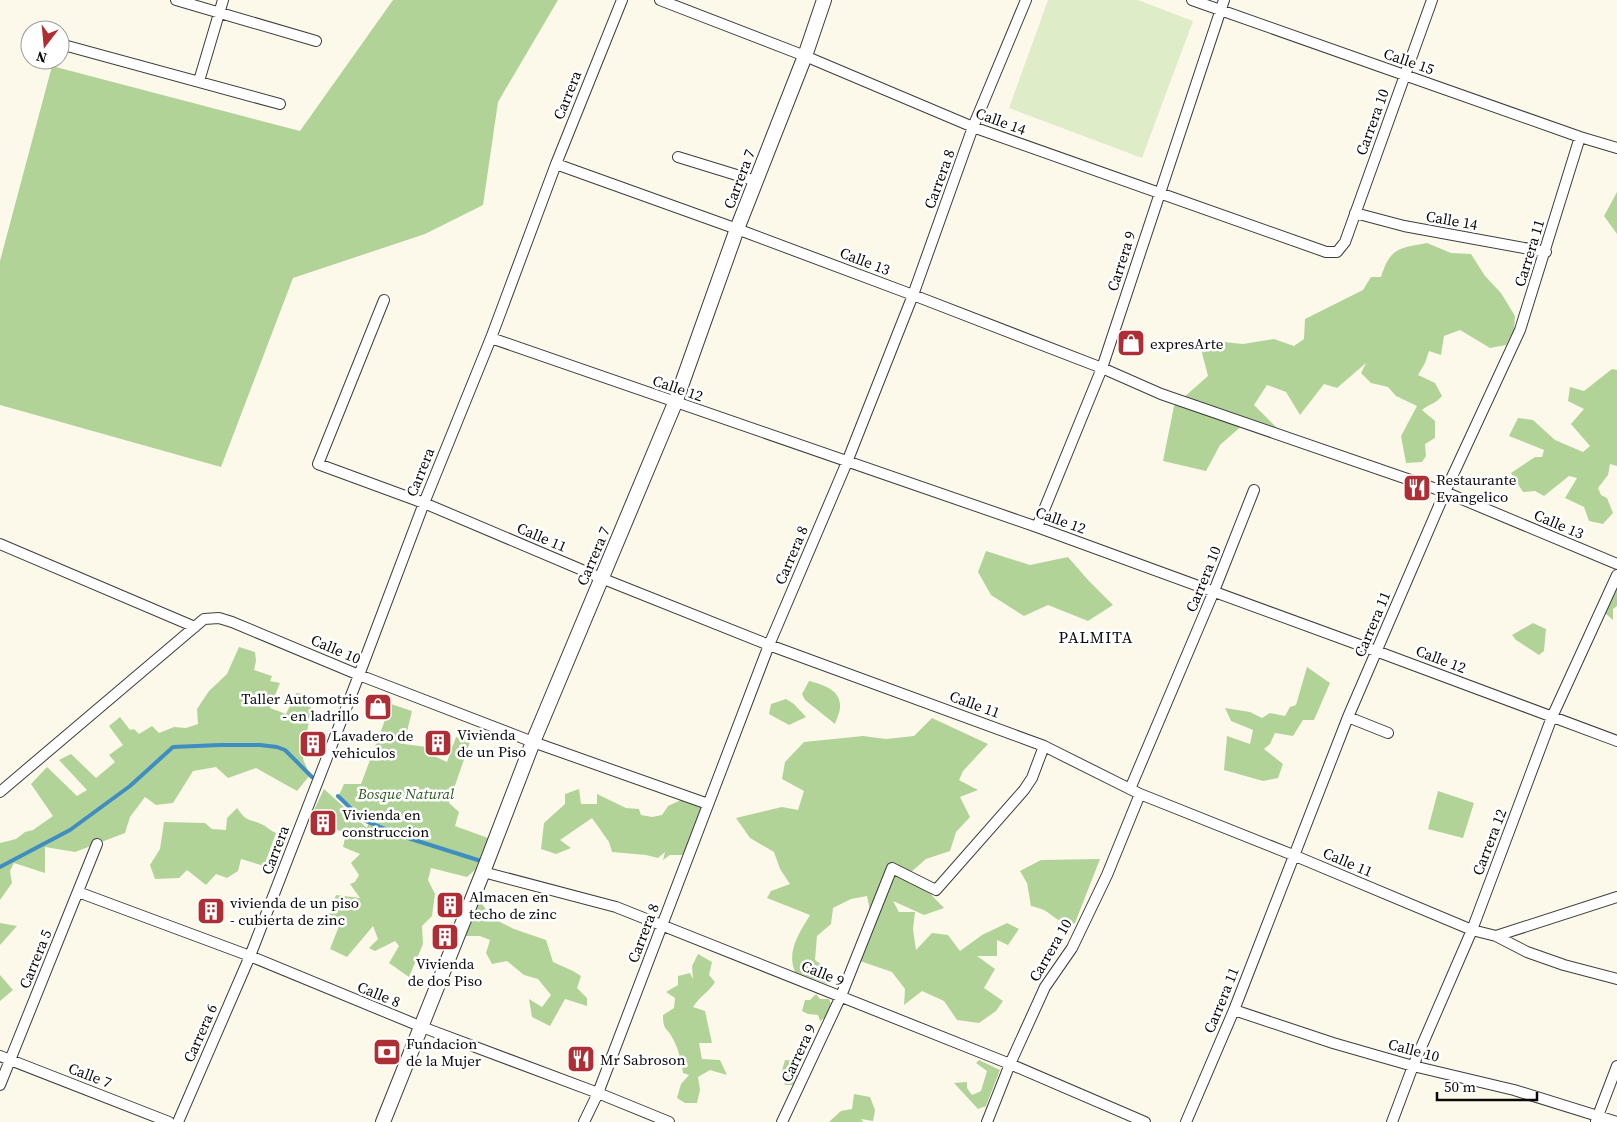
<svg xmlns="http://www.w3.org/2000/svg" width="1617" height="1122" font-family="'Source Serif 4',serif">
  <style>
    .forest { fill: #b2d398 }
    .pitch { fill: #dfecc8 }
    .lines { fill: none; stroke-linecap: round; stroke-linejoin: round }
    .stream { stroke: #408dc1; stroke-width: 4 }
    .minor-casing { stroke: #3d3d3d; stroke-width: 12 }
    .tertiary-casing { stroke: #3d3d3d; stroke-width: 16 }
    .minor { stroke: #fff; stroke-width: 10 }
    .tertiary { stroke: #fff; stroke-width: 14 }
    .labels { text-anchor: middle; dominant-baseline: central; stroke-width: 5; stroke-linejoin: round; paint-order: stroke }
    .street-label { font-size: 15px; fill: #0a0a0a; stroke: #fff }
    .poi-label { font-size: 15px; fill: #0a0a0a; stroke: #fff; text-anchor: start }
    .park-label { font-size: 15px; font-style: italic; fill: #2d5b21; stroke: #fff }
    .neighbourhood-label { font-size: 16px; letter-spacing: 1px; fill: #0a0a0a; stroke: #fff }
  </style>
  <rect width="100%" height="100%" fill="#fdf9ea"/>
  <path class="forest" d="M393 0H558L498 102 483 205 425 234 293 278 221 467 0 405V261L52 66 300 131Z
    M1617 192V234L1604 216Z
    M1427 243 1451 253 1471 254 1485 276 1501 293 1515 316 1514 330 1506 345 1490 348 1460 330 1444 336 1441 355 1429 351 1425 363 1418 375 1435 383 1442 396C1437 403 1429 404 1422 410L1435 421V438L1425 444 1426 456 1422 462 1406 463 1401 436 1417 406 1396 396 1388 387 1371 383 1361 373 1366 363 1337 388 1324 384 1300 415 1286 392 1267 385 1254 405 1278 429 1275 437 1245 423 1220 445 1206 471 1163 461 1174 406 1208 376 1202 353 1205 340 1243 344 1274 339 1294 346 1304 339 1305 319 1363 290 1371 277H1381C1390 248 1399 248 1427 243Z
    M1612 369 1617 370V466L1610 464 1608 475 1598 488 1601 495 1607 498 1613 513 1603 524 1589 521 1584 507 1565 498 1577 478 1569 476 1544 496 1535 491 1523 492 1511 473 1535 457H1542L1544 450 1509 436 1518 418 1533 420 1555 440 1583 452 1590 446 1571 424 1584 409 1568 401 1570 387 1584 391Z
    M986 551 1030 565 1068 557 1088 580 1113 605 1088 621 1048 605 1024 616 991 595 978 572Z
    M1617 589V606L1613 609V620L1605 613Z
    M1533 623 1546 629 1544 651 1539 655 1516 640 1512 635Z
    M239 647 255 652 256 661 254 670 272 676 270 681 280 683 270 708 286 714 296 693 303 694 307 700 303 706 311 707 303 759 310 775 297 791 256 768 228 778 216 767 193 771 173 803 156 805 145 797 130 817 125 833 75 852 45 847V873L14 863 10 871 12 883 0 900V843L16 839 25 832 33 830 53 816 31 784 47 767 77 796 87 790 59 760 71 754 96 778 115 762 109 755 123 745 109 726 120 717 130 730 134 729 139 734 152 726 159 733 174 727 186 728 198 724 197 709 209 691 227 674Z
    M1307 667 1330 683 1314 720H1303L1293 736 1275 733 1270 744 1264 749 1283 764 1278 778 1263 781 1224 770 1227 736 1250 744 1253 730 1231 721 1225 708 1250 712 1262 718 1270 713 1285 716 1290 707 1296 705Z
    M809 681C821 684 839 689 840 704 841 710 837 718 835 724L805 700 802 694Z
    M786 699 794 704 806 717 789 725 769 714 771 704Z
    M391 704 412 711 404 744 427 747 428 753 447 762 456 737 470 742 449 803 459 812 455 826 488 838 475 870 467 877 431 868 428 880 435 894 432 916 422 926 423 944 409 977 389 963 399 946 395 941 375 951 369 948 378 939 373 926 347 957 330 949 341 921 329 914 336 895 360 898 350 884 355 882 359 875 351 863 360 854 343 847 346 833 329 827 331 820 314 810 324 789 367 828 369 821 339 795 344 784H361Z
    M932 718 988 744 963 771 959 780 978 790 960 797 970 817 956 832 950 851 926 859 910 873 944 908 924 915 893 901 899 912H915L913 929 916 950 932 933 948 935 960 951 982 935 1007 923 1019 929 1008 945 997 940V956H977L995 969 984 988 1003 1001 996 1011 979 1023 957 1020 944 1001 922 991 904 1005 905 989 892 972 857 960 870 911 867 896 851 899 833 908 831 924 817 936 815 960 827 969V984L795 972C786 951 800 932 810 915L767 898 771 891 790 884 780 869 774 852 750 838 736 818 782 807 798 810 804 791 782 779 785 762 804 742 863 736 886 739 914 736Z
    M579 789 581 804H597V794L626 808 639 809 641 815 652 817 662 815 668 806 683 799 705 807 686 855H670L663 860 665 852 658 858 646 855 612 852 609 842 592 818 560 840 571 848 556 854 541 849 544 823 565 804V794Z
    M1438 791 1474 803 1463 838 1428 829Z
    M237 808C247 822 247 818 261 824 267 826 270 831 276 833L264 866 241 859 238 871 227 878 216 874 206 885 187 870 179 878 155 879 150 865 160 849 164 822 205 823 212 829 226 830 227 818Z
    M1100 859 1075 923C1063 927 1054 916 1044 910 1040 908 1035 907 1031 906L1027 883 1020 871 1041 860Z
    M480 901 492 918 514 929 546 940 553 962 573 971 581 976 577 988 587 998V1006L565 999 550 1026 532 1017 529 999 542 1007 551 995 538 979 524 975 507 961 492 964 486 953 490 940 480 936H465L463 925Z
    M0 923 17 926 0 945Z
    M698 954 712 962 709 975 715 982C709 992 699 997 693 1007L705 1011 712 1043H699L702 1059 720 1060 727 1075 710 1070 698 1077 700 1090 697 1103H685L677 1098 681 1084 689 1075 683 1073C681 1061 679 1050 673 1039 667 1026 663 1032 663 1015L674 1008 675 998 666 992 678 985V976L690 973 693 979 692 966Z
    M0 975 13 990 0 1001Z
    M816 994 820 999H829L831 1004 826 1017 820 1021 818 1015 808 1014 802 1011 805 1000H810Z
    M785 1060 801 1061 796 1074 800 1079 796 1085H785L781 1074Z
    M979 1060 1000 1070 986 1106 978 1109 954 1083 967 1082V1088L972 1095 981 1091 987 1071 976 1063Z
    M854 1094 870 1097 875 1110 873 1121 861 1119 863 1122H829L841 1111 852 1109Z"/>
  <path class="pitch" d="M1048 0H1138L1193 21 1142 158 1009 108Z"/>
  <g class="lines">
    <path class="stream" d="M338 796 363 820 408 838 481 861
      M0 867 70 830 130 786 173 747 220 745H260L277 747 285 750 312 777"/>
    <defs>
      <path id="minor" d="M176 0 316 41
        M660 0 805 56 973 127 1326 252H1337L1345 242 1432 0
        M1192 0 1580 137 1617 148
        M60 44 280 104
        M199 81 223 0
        M678 157 756 181
        M556 164 737 229 913 295 1102 368 1161 394 1445 492 1617 564
        M1355 213 1404 226 1546 252
        M384 300 318 464 424 503 601 578 769 645 1044 746 1140 794 1293 855 1472 930 1496 936 1527 952 1564 965 1617 979
        M491 338 1037 527 1376 651 1617 741
        M1037 527 1102 368 1224 0
        M0 544 195 627
        M1348 717 1388 733
        M1130 789 1214 591 1254 490
        M0 792 204 619 219 618 232 622 359 675 533 742 708 804
        M483 872 616 907 1010 1064 1145 1122
        M78 892 250 956 422 1027 598 1093 669 1122
        M1496 936 1617 897
        M1234 1010 1333 1043 1413 1066 1514 1090 1617 1122
        M0 1056 169 1122
        M0 1085 97 844
        M1596 1121 1617 1066
        M178 1122 250 956 359 675 424 503 491 338 556 164 622 0
        M584 1122 598 1093 769 645 847 462 913 295 973 127 1026 0
        M782 1122 841 996 892 868 936 890 1024 790 1032 778 1044 746
        M987 1122 1010 1064 1045 987 1072 948 1107 875 1140 794
        M1186 1122 1234 1010 1348 717 1445 492 1520 330 1580 137
        M1392 1122 1413 1066 1472 930 1552 717 1617 575"/>
      <path id="tertiary" d="M383 1122 483 872 533 742 675 403 737 229 805 56 824 0"/>
    </defs>
    <use href="#minor" class="minor-casing"/>
    <use href="#tertiary" class="tertiary-casing"/>
    <use href="#minor" class="minor"/>
    <use href="#tertiary" class="tertiary"/>
  </g>
  <defs>
    <symbol id="shop-square" viewBox="-11 -11 22 22"><rect x="-9" y="-9" width="18" height="18" rx="4" fill="#ad2f35" stroke="#fff"/><path d="M-5-2.5h2.3a2.7 3.5 0 0 1 5.4 0H5L5.5 6h-11ZM-1.5-2.5h3a1.5 2.3 0 0 0-3 0Z" fill="#fff"/></symbol>
    <symbol id="restaurant-square" viewBox="-11 -11 22 22"><rect x="-9" y="-9" width="18" height="18" rx="4" fill="#ad2f35" stroke="#fff"/><path d="M-5-6h1v4h1v-4h1v4h1v-4h1v5L-1.5 .5V6h-2V.5L-5-1ZM5-6V6H3V1.5H1.5Q1.5-4 5-6Z" fill="#fff"/></symbol>
    <symbol id="building-square" viewBox="-11 -11 22 22"><rect x="-9" y="-9" width="18" height="18" rx="4" fill="#ad2f35" stroke="#fff"/><path d="M-4-6H4V6H1V3H-1V6H-4ZM-2.5-4.3h1.7v1.8h-1.7ZM.8-4.3h1.7v1.8H.8ZM-2.5-1h1.7V.8h-1.7ZM.8-1h1.7V.8H.8Z" fill="#fff"/></symbol>
    <symbol id="bank-square" viewBox="-11 -11 22 22"><rect x="-9" y="-9" width="18" height="18" rx="4" fill="#ad2f35" stroke="#fff"/><path d="M-6-4H6V4H-6ZM0-2.3a2.3 2.3 0 1 0 0 4.6a2.3 2.3 0 1 0 0-4.6Z" fill="#fff"/></symbol>
  </defs>
  <g fill-rule="evenodd">
    <use href="#shop-square" x="1115" y="327" width="32" height="32"/>
    <use href="#restaurant-square" x="1401" y="472" width="32" height="32"/>
    <use href="#shop-square" x="362" y="691" width="32" height="32"/>
    <use href="#building-square" x="422" y="727" width="32" height="32"/>
    <use href="#building-square" x="297" y="728" width="32" height="32"/>
    <use href="#building-square" x="307" y="807" width="32" height="32"/>
    <use href="#building-square" x="434" y="889" width="32" height="32"/>
    <use href="#building-square" x="195" y="895" width="32" height="32"/>
    <use href="#building-square" x="429" y="921" width="32" height="32"/>
    <use href="#bank-square" x="371" y="1036" width="32" height="32"/>
    <use href="#restaurant-square" x="565" y="1043" width="32" height="32"/>
  </g>
  <g class="labels">
    <g class="street-label">
      <text transform="translate(1409 61) rotate(19)">Calle 15</text>
      <text transform="translate(567 95) rotate(-68)">Carrera</text>
      <text transform="translate(1001 121) rotate(20)">Calle 14</text>
      <text transform="translate(1372 122) rotate(-70)">Carrera 10</text>
      <text transform="translate(739 179) rotate(-69)">Carrera 7</text>
      <text transform="translate(939 179) rotate(-70)">Carrera 8</text>
      <text transform="translate(1452 220) rotate(10)">Calle 14</text>
      <text transform="translate(1529 253) rotate(-73)">Carrera 11</text>
      <text transform="translate(865 261) rotate(21)">Calle 13</text>
      <text transform="translate(1121 261) rotate(-72)">Carrera 9</text>
      <text transform="translate(678 388) rotate(19)">Calle 12</text>
      <text transform="translate(420 472) rotate(-68)">Carrera</text>
      <text transform="translate(1061 520) rotate(20)">Calle 12</text>
      <text transform="translate(1559 524) rotate(23)">Calle 13</text>
      <text transform="translate(542 537) rotate(23)">Calle 11</text>
      <text transform="translate(791 555) rotate(-67)">Carrera 8</text>
      <text transform="translate(593 556) rotate(-67)">Carrera 7</text>
      <text transform="translate(1203 579) rotate(-68)">Carrera 10</text>
      <text transform="translate(1372 624) rotate(-67)">Carrera 11</text>
      <text transform="translate(336 649) rotate(23)">Calle 10</text>
      <text transform="translate(1441 659) rotate(21)">Calle 12</text>
      <text transform="translate(975 704) rotate(20)">Calle 11</text>
      <text transform="translate(1489 842) rotate(-69)">Carrera 12</text>
      <text transform="translate(275 850) rotate(-69)">Carrera</text>
      <text transform="translate(1348 862) rotate(23)">Calle 11</text>
      <text transform="translate(643 933) rotate(-69)">Carrera 8</text>
      <text transform="translate(1050 950) rotate(-60)">Carrera 10</text>
      <text transform="translate(35 959) rotate(-68)">Carrera 5</text>
      <text transform="translate(823 973) rotate(22)">Calle 9</text>
      <text transform="translate(379 994) rotate(22)">Calle 8</text>
      <text transform="translate(1221 1000) rotate(-68)">Carrera 11</text>
      <text transform="translate(200 1033) rotate(-66)">Carrera 6</text>
      <text transform="translate(1414 1050) rotate(15)">Calle 10</text>
      <text transform="translate(798 1053) rotate(-65)">Carrera 9</text>
      <text transform="translate(90 1075) rotate(21)">Calle 7</text>
    </g>
    <g class="poi-label">
      <text x="1150" y="343">expresArte</text>
      <text x="1436" y="479">Restaurante<tspan x="1436" dy="17">Evangelico</tspan></text>
      <text x="359" y="698" text-anchor="end">Taller Automotris<tspan x="359" dy="17">- en ladrillo</tspan></text>
      <text x="457" y="734">Vivienda<tspan x="457" dy="17">de un Piso</tspan></text>
      <text x="332" y="735">Lavadero de<tspan x="332" dy="17">vehiculos</tspan></text>
      <text x="342" y="814">Vivienda en<tspan x="342" dy="17">construccion</tspan></text>
      <text x="469" y="896">Almacen en<tspan x="469" dy="17">techo de zinc</tspan></text>
      <text x="230" y="902">vivienda de un piso<tspan x="230" dy="17">- cubierta de zinc</tspan></text>
      <text x="445" y="963" text-anchor="middle">Vivienda<tspan x="445" dy="17">de dos Piso</tspan></text>
      <text x="406" y="1043">Fundacion<tspan x="406" dy="17">de la Mujer</tspan></text>
      <text x="600" y="1059">Mr Sabroson</text>
    </g>
    <g class="park-label">
      <text x="406" y="793">Bosque Natural</text>
    </g>
    <g class="neighbourhood-label">
      <text x="1096" y="637">PALMITA</text>
    </g>
  </g>
  <g transform="translate(45 45) rotate(196)"><circle r="24" fill="#ffffff" stroke="#9d9d9d"/>
  <path d="M0-4L9 19L0 12L-9 19Z" fill="#ad2f35"/>
  <text y="-8" font-size="14" font-weight="bold" text-anchor="middle" fill="#0a0a0a">N</text>
  </g>
  <path d="M1437 1092v8h100v-8" fill="none" stroke="#0a0a0a" stroke-width="2.5"/>
  <text x="1444" y="1092" font-size="15" fill="#0a0a0a" stroke="#ffffff" stroke-width="4" paint-order="stroke">50 m</text>
</svg>
